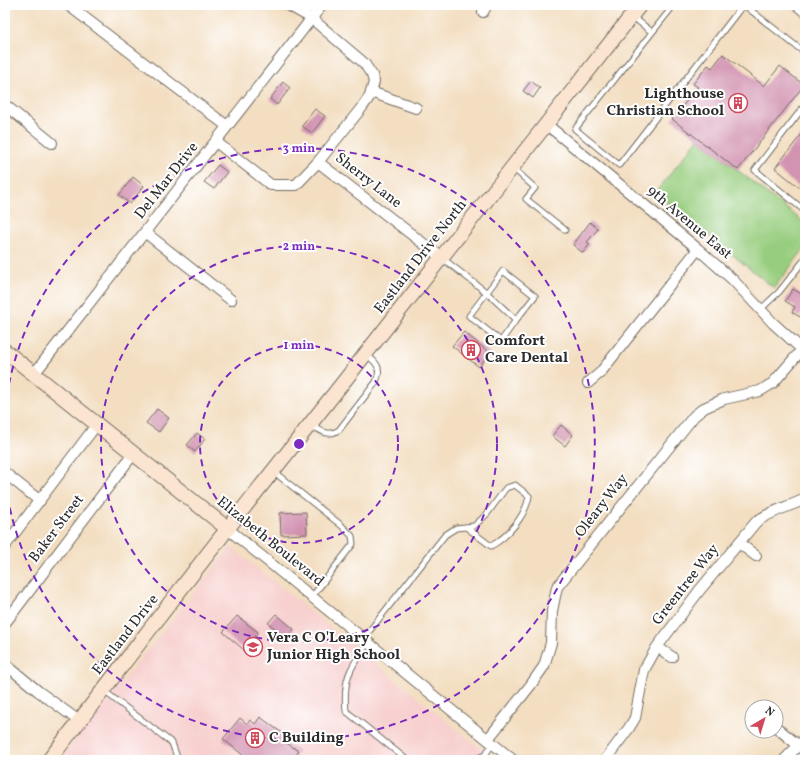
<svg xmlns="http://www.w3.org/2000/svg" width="810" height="765" font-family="Vollkorn,serif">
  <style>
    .built { fill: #f7d0cf }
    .green { fill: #97cd7e; stroke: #617c54 }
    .building { fill: #d293b1 }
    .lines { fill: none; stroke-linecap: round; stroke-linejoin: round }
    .lane-casing { stroke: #716a60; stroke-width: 7 }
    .street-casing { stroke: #716a60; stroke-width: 12 }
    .secondary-casing { stroke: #716a60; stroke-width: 16 }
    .lane { stroke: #fff; stroke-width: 5 }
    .street { stroke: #fff; stroke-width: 10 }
    .secondary { stroke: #fce5d0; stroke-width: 14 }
    .ring { fill: none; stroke: #7b2cbf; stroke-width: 2; stroke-dasharray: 7 5 }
    .labels { text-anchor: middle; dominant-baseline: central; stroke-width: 4; stroke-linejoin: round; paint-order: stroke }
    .poi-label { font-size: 15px; font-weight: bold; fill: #2b2b2b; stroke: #fff; text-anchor: start }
    .street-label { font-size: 15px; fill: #2b2b2b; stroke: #fff }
    .centre { fill: #7b2cbf; stroke: #fff; stroke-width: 2 }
    .ring-label { font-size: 12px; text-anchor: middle; font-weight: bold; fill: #7b2cbf; stroke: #fff; stroke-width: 4; stroke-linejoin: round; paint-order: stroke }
  </style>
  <rect width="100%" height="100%" fill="#fff"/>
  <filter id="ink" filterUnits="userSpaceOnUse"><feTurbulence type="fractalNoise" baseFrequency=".025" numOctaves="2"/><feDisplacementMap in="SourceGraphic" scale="8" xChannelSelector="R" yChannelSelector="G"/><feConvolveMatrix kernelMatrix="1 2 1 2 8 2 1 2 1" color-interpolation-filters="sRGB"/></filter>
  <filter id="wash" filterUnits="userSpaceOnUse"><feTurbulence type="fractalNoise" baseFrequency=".012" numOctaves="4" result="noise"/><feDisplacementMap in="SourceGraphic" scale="16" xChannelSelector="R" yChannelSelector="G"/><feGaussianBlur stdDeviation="0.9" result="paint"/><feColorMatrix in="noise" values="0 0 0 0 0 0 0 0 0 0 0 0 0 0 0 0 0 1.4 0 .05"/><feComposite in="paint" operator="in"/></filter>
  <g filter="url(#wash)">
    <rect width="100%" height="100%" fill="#f3dec1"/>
    <path class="built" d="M231 547 495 760H59Z"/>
    <path class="green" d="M698 139 805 223V248L774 288 655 193Z"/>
    <g id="blocks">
      <path class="building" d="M723 54 764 86 780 66 804 85 738 170 672 119 698 87 693 84 708 65 712 68Z
        M531 81 540 88 533 98 523 91Z
        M283 82 290 88 277 105 270 99Z
        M315 109 325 116 312 133 302 126Z
        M805 130V192L775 168Z
        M218 165 227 172 214 189 204 182Z
        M133 177 144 186 130 204 119 195Z
        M590 222 598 229 587 242 590 244 583 253 573 245Z
        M793 289 805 296V310L800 317 792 312 795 307 785 301Z
        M464 332 490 353 479 367 452 346Z
        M157 409 169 418 159 432 146 423Z
        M561 425 573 435 565 446 552 436Z
        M197 433 205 439 195 452 187 445Z
        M306 512 307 534 281 535 280 513Z
        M276 614 294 629 287 638 268 623Z
        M237 616 258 632 244 650 223 632Z
        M260 717 286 736 285 742 299 751 292 760H249L223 739 240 718 247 724 250 720 255 724Z"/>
    </g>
  </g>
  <g filter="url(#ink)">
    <use href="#blocks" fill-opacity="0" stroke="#716a60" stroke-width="1"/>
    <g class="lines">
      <defs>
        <path id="lane" d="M674 5 575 129 619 165 743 5
          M744 5 805 53
          M793 5 805 15
          M633 17 652 32
          M805 105 755 170 805 211
          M513 168 535 188 526 199 565 230
          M442 258 486 292 516 320 501 341 469 316 503 271 535 296 516 320
          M761 309 779 292 805 259
          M311 425C321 431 328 437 339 430L376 382C382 368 377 363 367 355
          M274 472 341 525 352 536 353 544 311 598
          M363 639 445 535 456 528 474 526 487 514 506 488 515 485 529 496C526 515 508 537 491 546L466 527
          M367 644C349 669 343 680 346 711L407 760
          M104 691 172 743 178 760
          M473 760 485 755 493 743"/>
        <path id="street" d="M68 5 227 126
          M483 12 487 5
          M371 92 416 108
          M5 105 52 143
          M546 124 698 249 733 280 773 323 805 352
          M216 142 271 185H296L318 162 363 106 370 96 374 82 372 75 364 63 311 18 288 5
          M318 162 442 258
          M146 233 231 300
          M34 374 322 5
          M588 383 600 373 698 249
          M5 473 40 501
          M228 529 513 760
          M739 543 756 556
          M5 546 97 424
          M5 623 134 453
          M657 647 672 657
          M5 664 38 691 79 721
          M776 727 799 746
          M488 739 530 686 544 666 551 643 552 611 557 587 694 416 704 408 724 399 760 391 773 383 805 346
          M605 760 629 728 635 718 644 670 657 647 699 591 756 522C770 511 789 507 805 499
          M784 760 805 739"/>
        <path id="secondary" d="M5 351 228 529
          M49 760C124 664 197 566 273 471 396 316 518 160 640 5"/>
      </defs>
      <use href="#lane" class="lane-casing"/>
      <use href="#street" class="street-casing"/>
      <use href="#secondary" class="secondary-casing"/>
      <use href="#lane" class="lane"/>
      <use href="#street" class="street"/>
      <use href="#secondary" class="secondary"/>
    </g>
  </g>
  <g class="ring">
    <circle cx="299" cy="444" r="99"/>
    <circle cx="299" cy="444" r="198"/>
    <path d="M5 408A296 296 0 1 1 5 480"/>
  </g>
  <defs>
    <symbol id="building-ring" viewBox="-11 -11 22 22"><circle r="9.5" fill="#fff" stroke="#d1495b" stroke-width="1.5"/><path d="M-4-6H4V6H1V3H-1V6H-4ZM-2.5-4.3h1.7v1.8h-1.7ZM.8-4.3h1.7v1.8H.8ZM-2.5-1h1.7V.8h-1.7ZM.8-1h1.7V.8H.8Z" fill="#d1495b"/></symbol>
    <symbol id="school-ring" viewBox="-11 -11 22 22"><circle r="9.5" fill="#fff" stroke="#d1495b" stroke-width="1.5"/><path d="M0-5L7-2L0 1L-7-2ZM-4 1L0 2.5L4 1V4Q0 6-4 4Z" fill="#d1495b"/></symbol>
  </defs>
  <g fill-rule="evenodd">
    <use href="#building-ring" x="727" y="92" width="22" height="22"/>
    <use href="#building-ring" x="460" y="339" width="22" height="22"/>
    <use href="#school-ring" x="242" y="636" width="22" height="22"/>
    <use href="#building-ring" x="244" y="727" width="22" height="22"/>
  </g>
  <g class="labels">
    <g class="poi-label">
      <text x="724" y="94" text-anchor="end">Lighthouse<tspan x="724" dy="17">Christian School</tspan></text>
      <text x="485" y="341">Comfort<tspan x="485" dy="17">Care Dental</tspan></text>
      <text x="267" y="638">Vera C O'Leary<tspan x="267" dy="17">Junior High School</tspan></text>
      <text x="269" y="738">C Building</text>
    </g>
    <g class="street-label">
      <text transform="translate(167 181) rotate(-52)">Del Mar Drive</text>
      <text transform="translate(368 181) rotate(38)">Sherry Lane</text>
      <text transform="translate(689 223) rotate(40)">9th Avenue East</text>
      <text transform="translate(421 257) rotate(-52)">Eastland Drive North</text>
      <text transform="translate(602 506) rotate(-52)">Oleary Way</text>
      <text transform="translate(57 529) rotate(-53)">Baker Street</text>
      <text transform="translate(270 542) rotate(39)">Elizabeth Boulevard</text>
      <text transform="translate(686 585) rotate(-52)">Greentree Way</text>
      <text transform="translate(126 635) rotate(-52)">Eastland Drive</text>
    </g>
  </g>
  <circle cx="299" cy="444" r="6" class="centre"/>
  <g class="ring-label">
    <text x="299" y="152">3 min</text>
    <text x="299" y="250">2 min</text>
    <text x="299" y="349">1 min</text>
  </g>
  <rect width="810" height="765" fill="none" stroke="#fff" stroke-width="20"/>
  <g transform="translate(764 719) rotate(38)"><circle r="19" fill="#ffffff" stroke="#aaaaaa"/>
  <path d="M0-3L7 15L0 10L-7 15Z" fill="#d1495b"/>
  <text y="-6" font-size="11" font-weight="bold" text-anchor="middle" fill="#2b2b2b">N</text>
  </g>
</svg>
